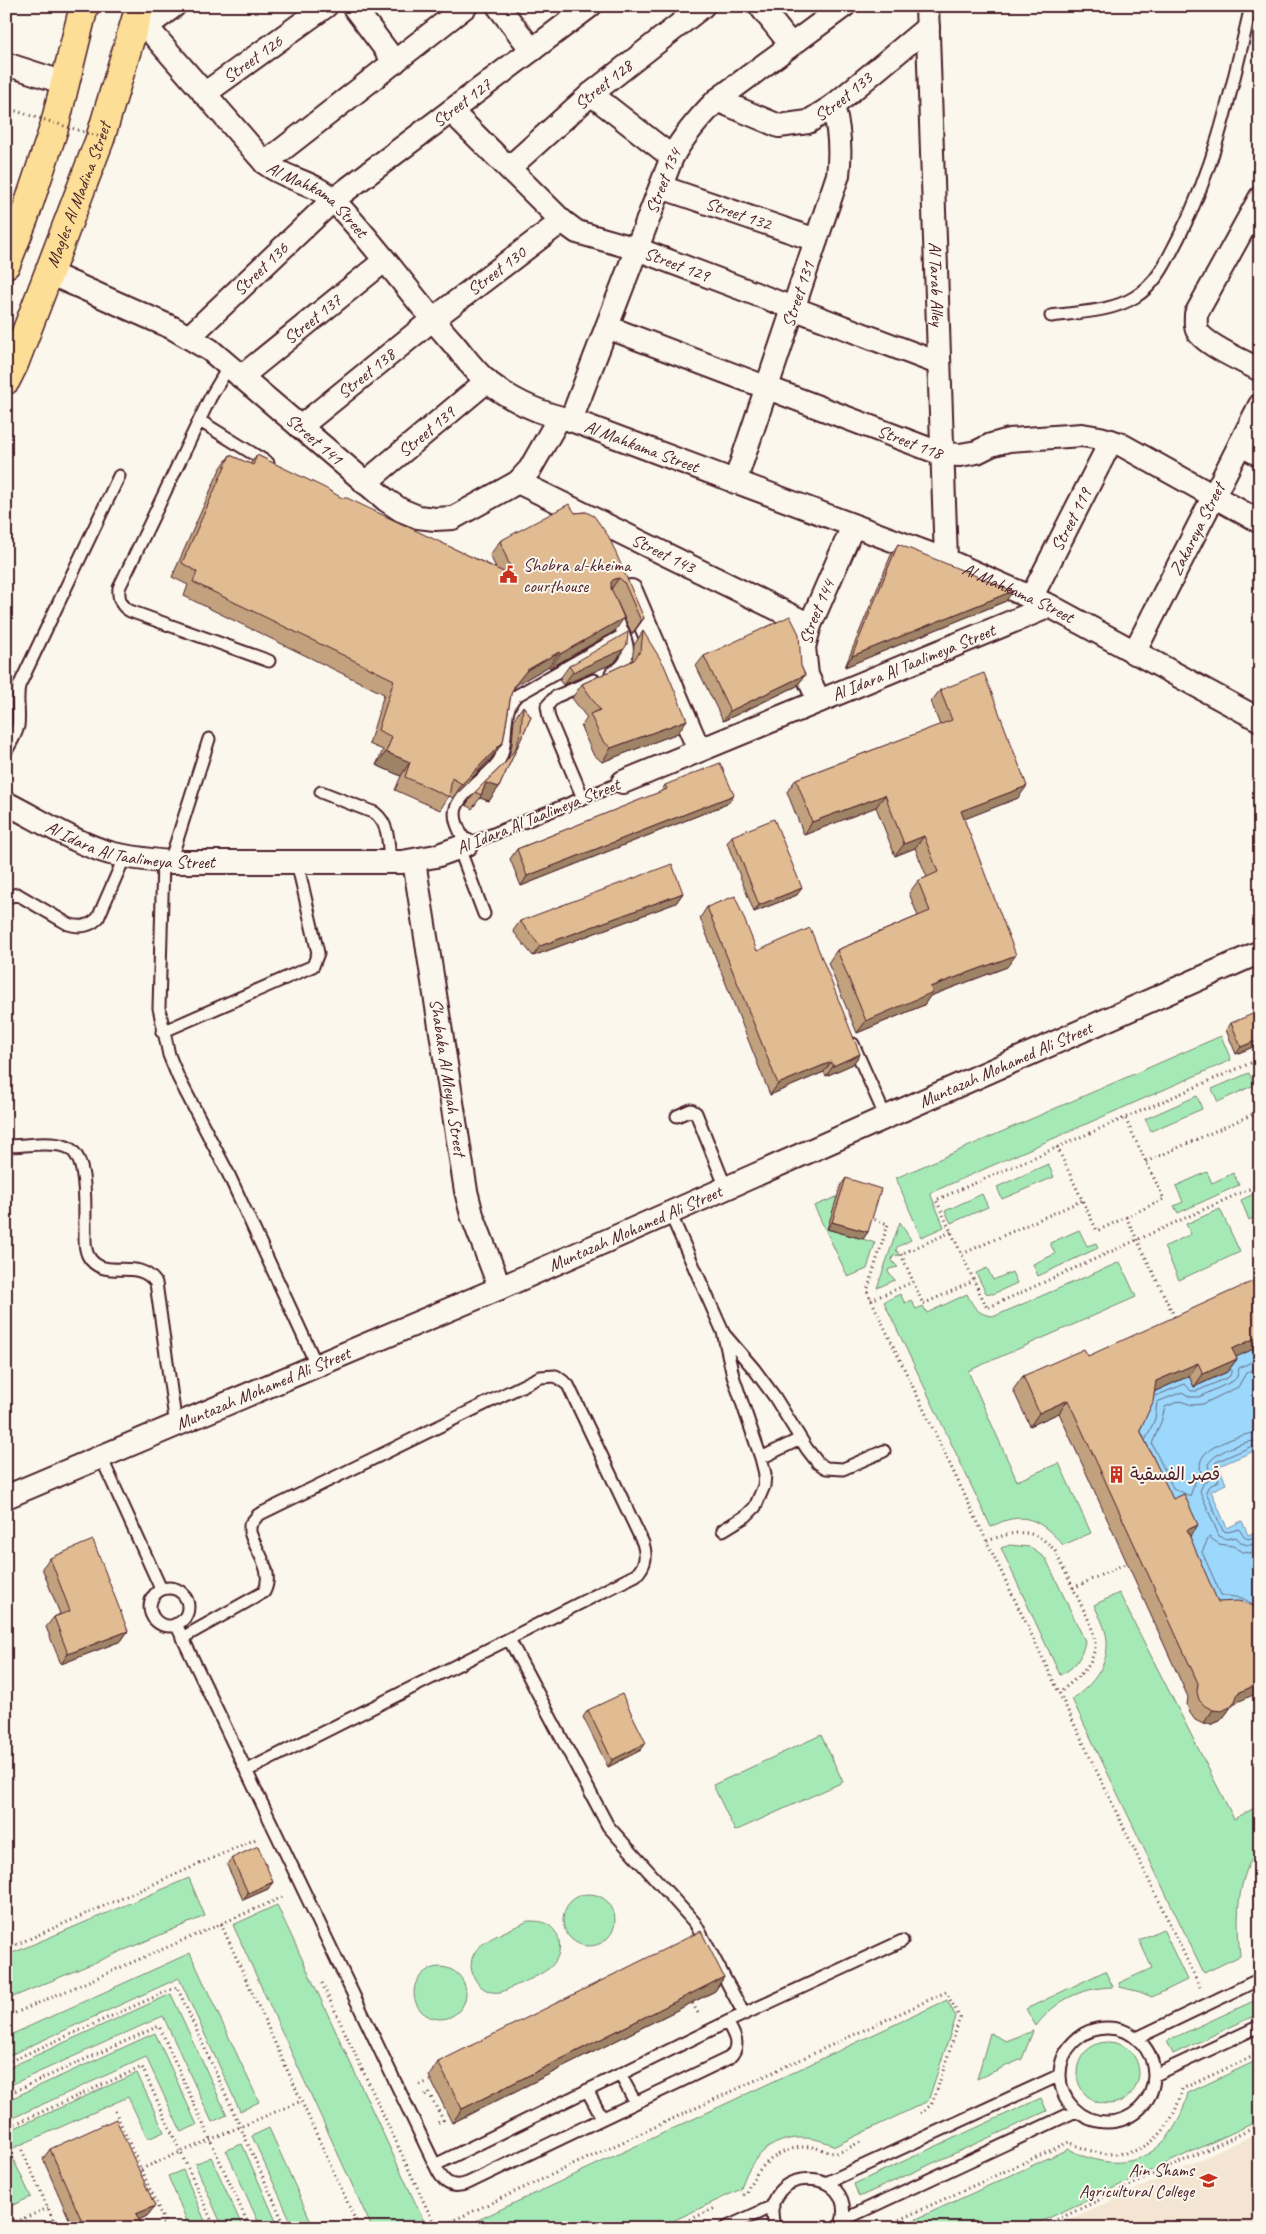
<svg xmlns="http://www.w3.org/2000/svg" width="1266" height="2234" font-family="Caveat,'Playpen Sans Arabic',sans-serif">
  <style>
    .built { fill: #f3e5d1 }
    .green { fill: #a5eab6; stroke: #788470 }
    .water { fill: #9bd8fc; stroke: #7b8ea8 }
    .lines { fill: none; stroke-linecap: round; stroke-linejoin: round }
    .shore { stroke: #6a697f; stroke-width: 1 }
    .lane-casing { stroke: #4a1f2b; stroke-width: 15 }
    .street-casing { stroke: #4a1f2b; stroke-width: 26 }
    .highway-casing { stroke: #4a1f2b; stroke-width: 31 }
    .path { stroke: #4a1f2b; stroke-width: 3; stroke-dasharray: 1 4; stroke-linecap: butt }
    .lane { stroke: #fbf7ec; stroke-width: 11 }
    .street { stroke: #fbf7ec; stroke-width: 22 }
    .highway { stroke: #fcde96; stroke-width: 28 }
    .path-bridge { stroke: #4a1f2b; stroke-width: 3; stroke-dasharray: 1 4; stroke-linecap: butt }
    .wall { fill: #c2a17e; stroke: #4a1f2b }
    .shaded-wall { fill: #9e8366; stroke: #4a1f2b }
    .building { fill: #e1bb92; stroke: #4a1f2b }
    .labels { text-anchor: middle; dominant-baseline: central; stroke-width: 4; stroke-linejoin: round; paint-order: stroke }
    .street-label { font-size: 18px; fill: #4a1f2b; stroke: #fbf7ec }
    .poi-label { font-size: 18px; fill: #4a1f2b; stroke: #fbf7ec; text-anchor: start }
  </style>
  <rect width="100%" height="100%" fill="#fbf7ec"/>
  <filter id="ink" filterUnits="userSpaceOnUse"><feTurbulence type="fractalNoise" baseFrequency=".02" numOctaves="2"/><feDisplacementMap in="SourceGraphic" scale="10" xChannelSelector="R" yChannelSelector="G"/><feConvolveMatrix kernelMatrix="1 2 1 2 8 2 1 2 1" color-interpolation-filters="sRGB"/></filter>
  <g filter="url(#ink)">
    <path class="built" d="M1260 2132V2228H1053Z"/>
    <path class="green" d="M1221 1036 1231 1060 930 1193 944 1227 921 1237 896 1178Z
      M1249 1073 1254 1085 1218 1102 1212 1089Z
      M1197 1096 1202 1109 1151 1131 1145 1119Z
      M1048 1164 1054 1177 1002 1199 997 1187Z
      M1207 1172 1212 1183 1233 1173 1239 1185 1178 1213 1174 1206 1183 1202 1176 1186Z
      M1260 1191V1215L1249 1220 1241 1200Z
      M982 1194 988 1207 951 1223 945 1211Z
      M837 1197 863 1239 875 1243 867 1269 848 1277 814 1206Z
      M1220 1209 1240 1252 1179 1280 1164 1247 1191 1234 1186 1224Z
      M900 1222 911 1240 897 1247 896 1250 900 1255 893 1256 892 1261 898 1267 889 1269 888 1272 895 1280 877 1288Z
      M1079 1230 1087 1246 1096 1243 1098 1248 1038 1276 1033 1264 1055 1254 1050 1243Z
      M1120 1262 1136 1297 968 1371 1017 1481 1059 1463 1091 1533 1063 1545C1041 1520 1023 1509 991 1527L884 1302 900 1294 905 1303 911 1300 916 1309 923 1306 927 1313 967 1294C973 1307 979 1316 995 1316Z
      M987 1268 993 1280 1012 1272 1017 1283 993 1294 986 1293 976 1273Z
      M1010 1545 1030 1547 1046 1559 1085 1641C1082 1658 1075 1668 1060 1675L1001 1548Z
      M1119 1593 1234 1819 1260 1805C1260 1817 1263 1833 1260 1844 1258 1851 1252 1858 1249 1864 1236 1894 1237 1924 1240 1956L1204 1973 1072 1699C1093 1685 1112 1662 1106 1634 1104 1624 1098 1614 1094 1605Z
      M821 1735 843 1782 735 1831 713 1785Z
      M189 1878 205 1916 6 2000V1953L8 1955Z
      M563 1920a26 26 0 1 1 52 0a26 26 0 1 1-52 0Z
      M277 1905 427 2228H372L233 1925Z
      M528 1921C536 1921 543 1921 550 1926 564 1937 562 1959 548 1969 536 1978 520 1983 506 1990 484 2001 462 1972 475 1952 483 1939 514 1928 528 1921Z
      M1163 1929 1187 1980 1152 1997 1140 1992 1120 1987 1119 1983 1152 1968 1139 1940Z
      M190 1953 259 2102 240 2111 179 1978 6 2057V2037Z
      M414 1993a26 26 0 1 1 52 0a26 26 0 1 1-52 0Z
      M1105 1971 1113 1987C1080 1988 1056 2000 1036 2026L1026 2009Z
      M171 1994 227 2115 212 2122 163 2016 6 2087V2069Z
      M1260 1998V2013L1173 2054 1167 2041Z
      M947 2000 956 2017 928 2101 835 2146C792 2126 753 2144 741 2189L658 2228H461Z
      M1033 2031 1022 2059 977 2079 990 2033 1006 2041Z
      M155 2033 197 2125 181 2132 146 2057 6 2121V2101Z
      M1077 2073a31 31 0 1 1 62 0a31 31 0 1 1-62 0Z
      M1260 2059V2120L1027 2228H897L1068 2149C1126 2180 1173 2155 1188 2093Z
      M137 2073 164 2132 148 2139 128 2097 9 2150 31 2197 13 2205 6 2192V2132Z
      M1041 2098 1047 2111 859 2197 854 2184Z
      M269 2128 314 2228H294L252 2136Z
      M242 2144 279 2228H261L226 2150Z
      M211 2157 243 2228H223L195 2164Z
      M183 2170 208 2228H171L187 2221 168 2176Z"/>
    <path class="water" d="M1260 1346V1464L1254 1451 1219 1466 1226 1484 1211 1491 1227 1528 1242 1521 1248 1535 1260 1530V1633L1219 1615 1136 1433 1144 1396 1189 1376 1194 1387 1223 1363Z"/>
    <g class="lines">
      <path class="shore" d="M1260 1366 1246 1373 1238 1387 1203 1404 1192 1405 1180 1401 1165 1407 1161 1422 1152 1444 1173 1488 1190 1496 1195 1482 1201 1475C1200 1468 1199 1461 1204 1455 1211 1445 1248 1431 1260 1433
        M1155 1396 1185 1384 1191 1391H1197L1229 1377 1231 1373V1369
        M1146 1439 1155 1419 1157 1402 1182 1392 1190 1397H1199L1233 1381 1237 1377 1239 1368 1260 1358
        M1260 1442C1249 1437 1211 1454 1208 1465L1211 1478 1203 1484 1200 1491 1219 1536 1227 1539 1236 1537C1243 1546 1249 1547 1260 1542
        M1260 1451 1256 1447 1252 1446 1216 1462 1214 1468 1219 1481 1208 1487 1206 1492 1223 1531 1228 1532 1239 1529 1244 1537 1248 1539 1260 1535
        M1260 1550 1250 1553 1243 1552 1233 1546 1219 1544 1209 1537 1202 1552 1221 1595 1242 1598 1260 1608"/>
      <defs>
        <path id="lane" d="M1051 316C1078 312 1111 312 1135 297 1158 283 1167 260 1179 237 1217 162 1232 87 1251 6
          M229 366 210 398 119 588C118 599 121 606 130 611L269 661
          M200 421 268 463
          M611 673C641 659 623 634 614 612
          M6 751C11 743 16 735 18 726 20 712 16 700 19 686L119 476
          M623 782 466 845C462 834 452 820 456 808 462 790 490 777 500 759 510 738 500 713 516 696L623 635
          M321 792 375 813C390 825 388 844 390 862
          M583 798 549 718 547 706 555 697 594 680
          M459 848 484 914
          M163 861 159 1008 169 1055 178 1077 228 1173 317 1366
          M170 862 209 739
          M6 898 17 894 68 924C80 928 89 927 98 918L125 856
          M162 1032 313 966 318 953 297 862
          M853 1044 886 1118
          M677 1116 691 1110 696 1113 726 1188
          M6 1146C24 1146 47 1141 64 1146 90 1152 84 1209 85 1230 85 1240 84 1252 91 1260 108 1280 138 1257 156 1283L176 1426
          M670 1213 723 1332 733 1376 761 1458 765 1474 764 1486 755 1507 746 1516 723 1530
          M724 1334 754 1369 774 1396 807 1449 818 1463 826 1468 843 1469 884 1451
          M101 1457 161 1589
          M761 1458 800 1439
          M150 1607a19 19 0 1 1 38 0a19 19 0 1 1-38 0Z
          M176 1624 435 2165C442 2181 450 2190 468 2183L729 2058C742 2046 734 2034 727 2022
          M182 1638 264 1592C275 1571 256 1552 250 1532V1525L258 1515 540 1377 556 1376 568 1385 643 1543C647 1556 646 1565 636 1575L246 1771
          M509 1639 608 1826 695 1923 744 2014
          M1060 2075a47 47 0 1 1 94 0a47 47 0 1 1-94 0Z
          M1137 2038 1260 1979
          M620 2074 635 2102
          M1155 2075 1260 2026
          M587 2090 602 2118
          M435 2165 727 2022 902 1941
          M826 2183 1060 2075
          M843 2220 1076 2111
          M725 2228 773 2206
          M775 2228C753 2165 861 2162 841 2226"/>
        <g id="street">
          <path d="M353 6 395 62"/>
          <path d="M498 6 532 50"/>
          <path d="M760 6 791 45"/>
          <path id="s1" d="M927 6 946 560"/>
          <path id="s2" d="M138 17 265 163C286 180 314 181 334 201 377 246 412 297 453 343 464 356 475 372 489 383 513 401 541 414 571 420L946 560 1050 606 1260 720"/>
          <path d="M146 27 174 6"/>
          <path d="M6 64 65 83"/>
          <path id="s3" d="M204 94 326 6"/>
          <path d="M591 94 672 157"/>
          <path id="s4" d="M717 100 779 126 808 122 833 106 928 27"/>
          <path id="s5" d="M451 111 562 221 577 232 637 249 938 363"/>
          <path d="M265 163 466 6"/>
          <path id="s6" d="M509 168 591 94 703 6"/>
          <path id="s7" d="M661 187 816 240"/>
          <path d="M1260 198 1196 314C1196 319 1195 325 1197 330 1203 344 1245 362 1260 370"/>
          <path id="s8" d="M49 273 173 328 210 350 386 500 401 510 418 517 435 519 453 518 518 482 530 469 559 418"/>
          <path id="s9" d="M607 327 942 454 960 455 977 452 991 445 1009 440 1082 435 1100 438 1120 444 1260 522"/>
          <path id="s10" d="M189 337 333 200 590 6"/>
          <path id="s11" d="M241 377 384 261"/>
          <path id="s12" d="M571 420 672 157C684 135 699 118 717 100L844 6"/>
          <path id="s13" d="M300 427 432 320 562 221"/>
          <path d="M1240 444 1260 455"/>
          <path id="s14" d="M518 482 810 625"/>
          <path id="s15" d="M735 482 838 175C841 150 840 130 833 106"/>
          <path id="s16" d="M365 483 487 381"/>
          <path d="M631 591 699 750"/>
          <path id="s17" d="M1031 598 1111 441"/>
          <path id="s18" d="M1134 653 1260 405"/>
          <path id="s19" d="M819 701 807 675 804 647 810 625 853 526"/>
          <path id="s20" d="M623 782 1050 606"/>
          <path id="s21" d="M6 803C38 819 75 843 110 853 130 858 150 860 170 862H402L436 856 466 845"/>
          <path id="s22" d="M414 861 466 1191 472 1215 500 1288"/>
          <path id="s23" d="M6 1497 500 1288 1260 952"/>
        </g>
        <g id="highway">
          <path d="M6 264 24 218 54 128 84 6"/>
          <path id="s24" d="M6 380 14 364 100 139 140 6"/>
        </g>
      </defs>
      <use href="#lane" class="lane-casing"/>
      <use href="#street" class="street-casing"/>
      <use href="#highway" class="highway-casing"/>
      <path class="path" d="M1260 1059 936 1200 987 1308 1260 1184
        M1057 1147 1097 1231 1164 1199 1125 1118
        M1146 1162 1260 1111
        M1126 1217 1176 1320
        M870 1218 888 1224 867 1291 1200 1987
        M951 1232 901 1254 923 1304 974 1281
        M962 1254 1083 1200
        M871 1300 913 1282
        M987 1541C1015 1531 1034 1526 1055 1551L1091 1625 1095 1641V1649L1090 1664 1079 1676 1059 1693
        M1073 1588 1127 1563
        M221 1924 359 2228
        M6 1931 13 1946 256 1839
        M322 1983 436 2228
        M690 1999 698 2013
        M6 2017 283 1897
        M6 2063 177 1987 286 2228
        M420 2085 431 2080
        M6 2095 159 2026 250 2228
        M425 2096 429 2093 443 2120 437 2123
        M115 2111 165 2223 155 2228
        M6 2128 142 2067 215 2228
        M22 2150 57 2228
        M141 2169 301 2101
        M743 2195 746 2193C757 2166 780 2145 812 2147 820 2148 828 2153 835 2153 842 2153 853 2145 860 2142
        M6 2206 16 2228
        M6 2226 48 2208
        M437 2228 946 1992 960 2018 935 2096 931 2105 920 2114
        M672 2228 715 2208
        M881 2228 1069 2142C1123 2170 1169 2148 1182 2089L1260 2053
        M1039 2228 1260 2125"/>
      <use href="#lane" class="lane"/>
      <use href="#street" class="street"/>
      <use href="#highway" class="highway"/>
      <path class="path-bridge" d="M6 108 107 139"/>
    </g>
    <path class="wall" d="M230 455 250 464 257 455 342 498 496 568 490 555 500 541 575 513 586 512 644 618 634 632 632 634 614 595 615 631 550 668 549 666 518 684 512 690 511 694 503 742 493 756 453 798 449 796 440 810 395 790 401 776 376 765 383 750 369 744 384 694 184 596 188 585 172 577 220 469Z
      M898 544 1006 601 845 667 891 555Z
      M643 631 678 733 602 762 593 754 581 727 587 718 572 698 582 684 632 661 634 645Z
      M704 656 801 666 805 675 797 686 723 721 696 666Z
      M614 663 563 685 559 680 569 666Z
      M940 690 1018 798 964 819 1007 967 930 996 924 1005 857 1033 828 963 837 950 918 916 909 893 918 881 927 877 915 848 895 856 876 807 804 835 787 792 796 779 940 725 931 702Z
      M523 706 531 717 499 787 489 801 480 798 472 809 466 805 475 792 508 760 512 744 514 719Z
      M665 785 727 804 521 886 510 859 517 849 661 792Z
      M732 836 797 895 754 912 727 843Z
      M683 893 676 903 533 956 513 931 520 921Z
      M707 907 757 951 860 1054 853 1064 826 1076 824 1072 770 1095 700 918Z
      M1231 1023 1260 1044 1236 1054 1226 1030Z
      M846 1178 868 1232 863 1239 827 1229 841 1185Z
      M1088 1356 1236 1357 1237 1359 1227 1372 1194 1387 1189 1376 1155 1391 1140 1430 1190 1537 1233 1704 1226 1714 1220 1721 1212 1724H1203L1195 1720 1190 1713 1187 1705 1188 1697 1059 1413 1030 1426 1013 1390 1023 1376Z
      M50 1558 128 1631 121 1641 61 1664 46 1627 54 1617 60 1614 42 1568Z
      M588 1710 641 1750 608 1767 583 1717Z
      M232 1858 273 1882 268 1889 243 1900 227 1865Z
      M724 1977 715 1991 452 2123 429 2076 438 2062Z
      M50 2149 155 2206 147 2216 139 2220 141 2224 138 2228H73L43 2159Z"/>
    <path class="shaded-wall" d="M619 578 609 592 611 582 614 579Z
      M1013 591 1006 601 845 667 852 656Z
      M624 618 615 631 550 668 560 654Z
      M644 618 634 632 632 634 641 621Z
      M624 649 614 663 563 685 573 672Z
      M559 652 549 666 518 684 505 698 515 685 527 670Z
      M805 675 797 686 723 721 730 711Z
      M687 720 678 733 602 762 611 748Z
      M503 742 493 756 453 798 462 784Z
      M386 752 410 762 401 776 376 765Z
      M486 783 499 787 489 801 480 798Z
      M1027 786 1018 798 952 824 961 811Z
      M734 795 727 804 521 886 527 876Z
      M885 795 876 807 804 835 812 822Z
      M924 836 915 848 895 856 904 844Z
      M802 888 797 895 754 912 759 905Z
      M683 893 676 903 533 956 540 946Z
      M1016 955 1007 967 930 996 924 1005 857 1033 866 1021 930 987Z
      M1260 1039V1044L1236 1054 1241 1047Z
      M860 1054 853 1064 826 1076 833 1066Z
      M831 1062 824 1072 770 1095 778 1084Z
      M832 1222 868 1232 863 1239 827 1229Z
      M1260 1336V1346L1223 1363 1232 1349Z
      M1237 1359 1227 1372 1194 1387 1203 1374Z
      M1198 1363 1189 1376 1147 1395 1156 1381Z
      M1068 1400 1059 1413 1030 1426 1039 1413Z
      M1198 1525 1188 1539 1187 1530Z
      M128 1631 121 1641 61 1664 68 1654Z
      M1260 1683V1692L1233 1704 1226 1714 1220 1721 1212 1724H1203L1213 1710 1238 1693Z
      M646 1743 641 1750 608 1767 612 1760Z
      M273 1882 268 1889 243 1900 248 1893Z
      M724 1977 715 1991 452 2123 462 2109Z
      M155 2206 147 2216 129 2225 136 2214Z
      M141 2224 138 2228H132Z"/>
    <path class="building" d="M230 455 253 465 257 455 325 488 342 498H347L514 577 500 541 569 504 575 513 586 512 594 516 609 537 644 618 641 621 624 582 619 578 614 579 611 582V588L624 618 560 654 559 652 527 670 515 685 511 694 503 742 462 784 452 778 449 797 405 777 410 762 386 752 392 737 378 730 394 680 193 582 197 572 182 563Z
      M898 544 1013 591 852 656Z
      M790 616 799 634 801 666 805 675 730 711 704 656Z
      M643 631 664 665 687 720 611 748 602 740 590 714 600 710 582 684 634 660 641 650Z
      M628 632 627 644 624 649 573 672 569 666Z
      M984 673 1027 786 961 811 1016 955 930 987 933 992 866 1021 837 950 930 911 918 881 938 872 924 836 904 844 885 795 812 822 796 779 952 720 940 690Z
      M523 706 531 717 499 787 486 783 481 795 475 792 505 763 516 748 521 731Z
      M720 763 734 795 527 876 517 849 667 789 665 785Z
      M774 819 802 888 759 905 732 836Z
      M672 864 683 893 540 946 520 921Z
      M735 896 757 951 810 928 860 1054 833 1066 831 1062 778 1084 707 907Z
      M1260 1011V1039L1241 1047 1231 1023Z
      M846 1178 881 1189 868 1232 832 1222Z
      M1260 1278V1336L1232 1349 1237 1359 1203 1374 1198 1363 1156 1381 1153 1402 1140 1430 1173 1499 1184 1494 1198 1525 1187 1530 1218 1602 1238 1601 1247 1603 1255 1607 1260 1611V1683L1238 1693 1235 1701 1230 1707 1222 1711 1213 1710 1205 1706 1199 1700 1197 1692 1198 1683 1068 1400 1039 1413 1023 1376 1084 1349 1088 1356Z
      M93 1540 128 1631 68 1654 54 1617 70 1611 50 1558Z
      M622 1694 646 1743 612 1760 588 1710Z
      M258 1846 273 1882 248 1893 232 1858Z
      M701 1931 724 1977 462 2109 438 2062Z
      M116 2119 155 2206 136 2214 141 2224 132 2228H107L106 2227 104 2228H85L50 2149Z"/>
  </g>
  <defs>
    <symbol id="civic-bare" viewBox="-9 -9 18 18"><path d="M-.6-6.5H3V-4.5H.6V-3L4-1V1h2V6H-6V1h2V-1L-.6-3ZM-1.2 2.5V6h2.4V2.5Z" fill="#c8321e" stroke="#fbf7ec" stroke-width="2.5" paint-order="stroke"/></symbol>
    <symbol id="building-bare" viewBox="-9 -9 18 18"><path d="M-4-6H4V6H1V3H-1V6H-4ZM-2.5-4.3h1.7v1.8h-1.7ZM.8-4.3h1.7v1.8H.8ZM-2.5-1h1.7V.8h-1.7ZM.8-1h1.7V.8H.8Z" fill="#c8321e" stroke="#fbf7ec" stroke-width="2.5" paint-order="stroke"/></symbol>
    <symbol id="university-bare" viewBox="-9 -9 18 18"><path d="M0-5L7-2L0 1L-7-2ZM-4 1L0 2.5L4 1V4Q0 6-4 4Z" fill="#c8321e" stroke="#fbf7ec" stroke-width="2.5" paint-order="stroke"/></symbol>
  </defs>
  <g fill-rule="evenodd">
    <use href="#civic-bare" x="496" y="562" width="25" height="25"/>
    <use href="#building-bare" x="1104" y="1462" width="25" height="25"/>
    <use href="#university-bare" x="1196" y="2168" width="25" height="25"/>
  </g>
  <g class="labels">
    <g class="street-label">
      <text stroke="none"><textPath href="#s3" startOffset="60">Street 126</textPath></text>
      <text stroke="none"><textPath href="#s6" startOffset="126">Street 128</textPath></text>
      <text stroke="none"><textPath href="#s4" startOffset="140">Street 133</textPath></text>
      <text stroke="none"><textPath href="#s10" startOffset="360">Street 127</textPath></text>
      <text stroke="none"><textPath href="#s12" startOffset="256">Street 134</textPath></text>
      <text stroke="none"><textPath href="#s24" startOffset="199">Magles Al Madina Street</textPath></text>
      <text stroke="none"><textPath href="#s2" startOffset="258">Al Mahkama Street</textPath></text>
      <text stroke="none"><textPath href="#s7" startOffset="82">Street 132</textPath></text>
      <text stroke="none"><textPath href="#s5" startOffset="280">Street 129</textPath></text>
      <text stroke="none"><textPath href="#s10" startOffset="99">Street 136</textPath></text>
      <text stroke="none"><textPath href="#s13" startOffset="251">Street 130</textPath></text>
      <text stroke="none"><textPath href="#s1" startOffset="278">Al Tarab Alley</textPath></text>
      <text stroke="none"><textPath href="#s15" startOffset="198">Street 131</textPath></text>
      <text stroke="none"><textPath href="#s11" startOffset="92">Street 137</textPath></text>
      <text stroke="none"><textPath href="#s13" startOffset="85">Street 138</textPath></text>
      <text stroke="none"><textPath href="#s16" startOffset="80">Street 139</textPath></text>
      <text stroke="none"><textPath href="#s8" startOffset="316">Street 141</textPath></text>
      <text stroke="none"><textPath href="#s9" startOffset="324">Street 118</textPath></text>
      <text stroke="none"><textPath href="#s2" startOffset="678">Al Mahkama Street</textPath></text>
      <text stroke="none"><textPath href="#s17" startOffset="88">Street 119</textPath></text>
      <text stroke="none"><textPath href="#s18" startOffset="139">Zakareya Street</textPath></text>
      <text stroke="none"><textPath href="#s14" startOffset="162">Street 143</textPath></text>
      <text stroke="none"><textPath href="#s2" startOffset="1082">Al Mahkama Street</textPath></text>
      <text stroke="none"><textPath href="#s19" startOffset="94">Street 144</textPath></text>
      <text stroke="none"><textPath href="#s20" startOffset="314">Al Idara Al Taalimeya Street</textPath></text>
      <text transform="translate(538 816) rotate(-22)">Al Idara Al Taalimeya Street</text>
      <text stroke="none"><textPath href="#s21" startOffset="134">Al Idara Al Taalimeya Street</textPath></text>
      <text stroke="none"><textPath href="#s23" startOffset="1089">Muntazah Mohamed Ali Street</textPath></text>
      <text stroke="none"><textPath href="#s22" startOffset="219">Shabaka Al Meyah Street</textPath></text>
      <text stroke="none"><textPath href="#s23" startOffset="684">Muntazah Mohamed Ali Street</textPath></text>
      <text stroke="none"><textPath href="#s23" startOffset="279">Muntazah Mohamed Ali Street</textPath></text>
    </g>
    <g class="poi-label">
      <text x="523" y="565">Shobra al-kheima<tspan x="523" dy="21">courthouse</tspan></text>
      <text x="1130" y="1474">قصر الفسقية</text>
      <text x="1194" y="2170" text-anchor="end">Ain Shams<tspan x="1194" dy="21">Agricultural College</tspan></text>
    </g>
  </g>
  <rect width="1266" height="2234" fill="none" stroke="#fbf7ec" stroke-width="25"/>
  <rect x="12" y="12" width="1241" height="2209" fill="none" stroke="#4a1f2b" stroke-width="2" filter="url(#ink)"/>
</svg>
